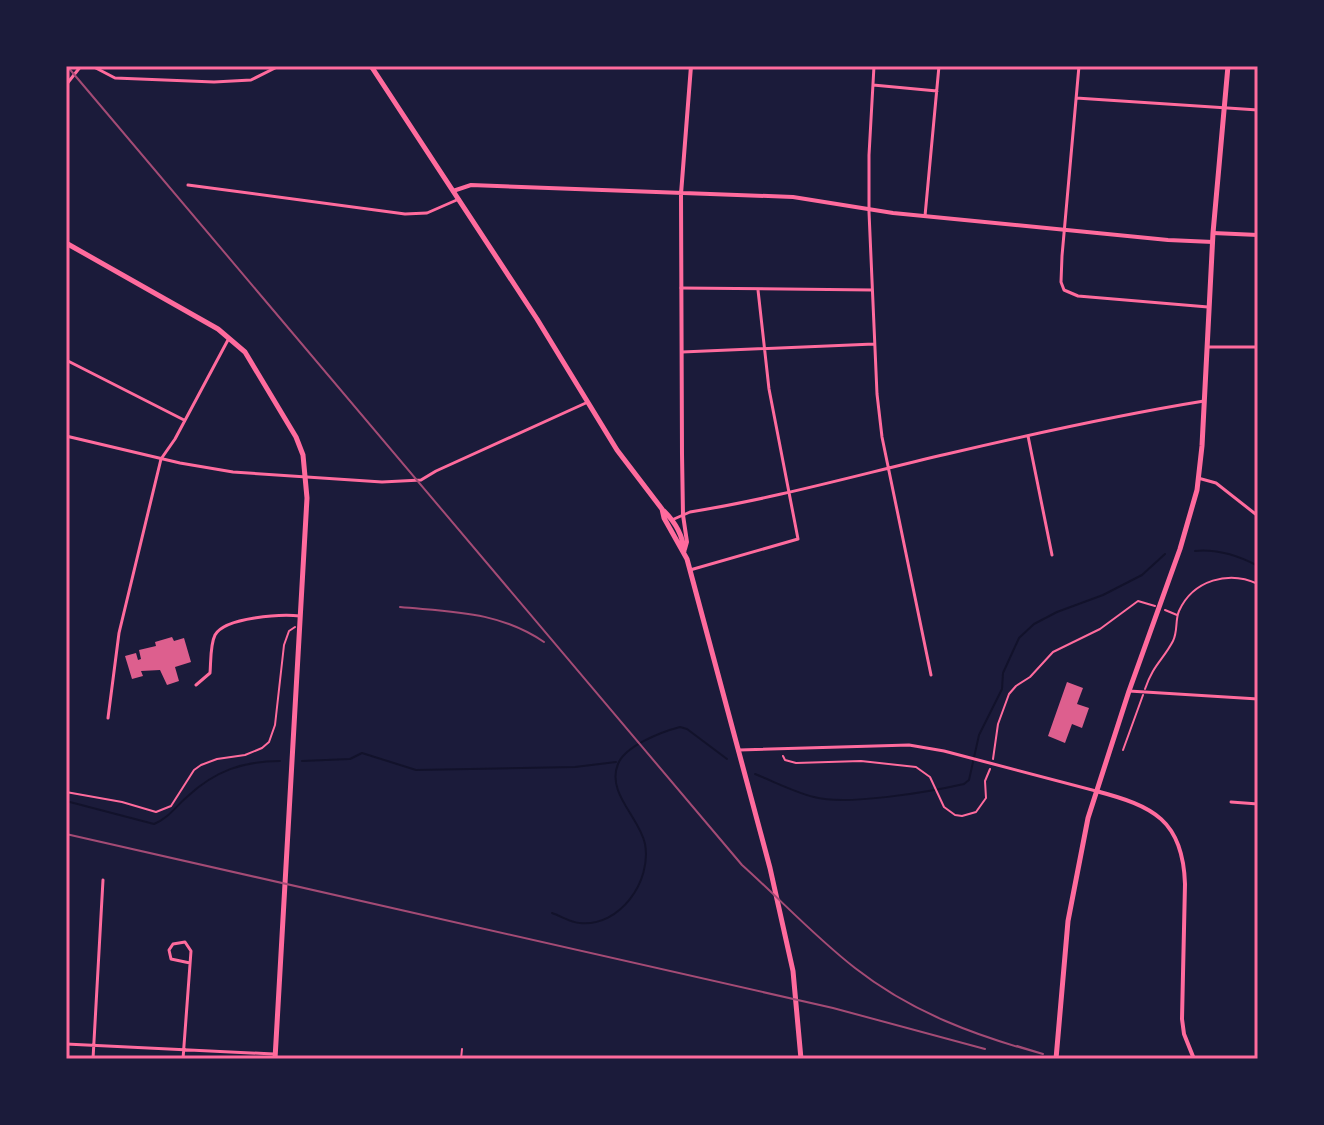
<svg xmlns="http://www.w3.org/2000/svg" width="1324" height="1125" font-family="Rubik,sans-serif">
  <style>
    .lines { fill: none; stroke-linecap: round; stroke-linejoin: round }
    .stream { stroke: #12122b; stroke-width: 2 }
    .building { fill: #dd5f8e }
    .path { stroke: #ff6b9d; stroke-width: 2 }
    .service { stroke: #ff6b9d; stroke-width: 2 }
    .minor { stroke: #ff6b9d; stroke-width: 3 }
    .tertiary { stroke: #ff6b9d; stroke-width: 4 }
    .secondary { stroke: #ff6b9d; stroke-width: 5 }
    .primary { stroke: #ff6b9d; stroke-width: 5 }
    .rail { stroke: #a44b75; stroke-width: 2 }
    .neatline { fill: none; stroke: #ff6b9d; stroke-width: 3 }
  </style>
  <rect width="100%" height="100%" fill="#1b1b3a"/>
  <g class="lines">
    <path class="stream" d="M1195 551C1216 549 1239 556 1258 566
      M302 761 350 759 362 753 416 770 575 767 616 762
      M755 774C775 782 794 792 814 797 846 806 929 792 964 784L969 780 979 735 1002 689 1003 673 1019 638 1034 624 1057 612 1103 595 1142 575 1165 554
      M66 801 154 824C169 818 176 806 188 796 215 771 243 761 280 761
      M552 913C561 916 571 923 580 923 620 927 652 881 645 844 640 818 606 793 618 764 625 746 661 732 680 727L687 729 727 759"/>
  </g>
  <path class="building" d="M172 637 174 641 184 638 191 662 175 667 179 681 167 685 160 670 141 671 143 676 132 679 125 656 136 653 138 660 141 659 139 650 156 646 155 642Z
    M1067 682 1083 688 1077 704 1089 708 1082 728 1072 724 1065 743 1048 736Z"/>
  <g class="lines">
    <path class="path" d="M1165 610 1177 615
      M1145 689C1153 665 1163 660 1173 641 1178 631 1175 620 1179 611 1193 580 1229 570 1258 584
      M1123 750 1143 695
      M783 756 785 760 796 763 861 761 916 767 930 777 944 807 955 815 962 816 976 812 986 798 985 781 990 769
      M993 759 998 724 1009 694 1016 686 1030 677 1053 652 1100 629 1138 601 1155 606
      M66 792 122 802 156 812 171 806 194 770 201 765 217 759 245 755 262 748 269 742 275 725 284 645 289 631 295 627"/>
    <path class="service" d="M461 1059 462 1049"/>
    <path class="minor" d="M92 66 115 78 214 82 251 80 279 66
      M874 66 869 155V212L877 394 882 437 931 675
      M1079 66 1062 256 1061 282 1064 290 1078 296 1208 307
      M66 85 81 66
      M873 85 937 91
      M1076 98 1258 110
      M188 185 405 214 427 213 459 199
      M925 216 939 66
      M681 288 872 290
      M1207 347H1258
      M682 352 874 344
      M66 360 184 420
      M66 436 180 463 233 472 382 482 421 480 436 471 588 402
      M1028 436 1052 555
      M1198 478 1216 483 1258 516
      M674 519 690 512C777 498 861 474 947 454 1032 434 1118 415 1204 401
      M690 570 798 539 769 389 758 290
      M196 685 210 673C211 662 210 645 215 635 225 617 282 614 300 616
      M1129 691 1258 699
      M108 718 119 633 161 459 175 439 229 338
      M739 750 909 745 944 751 1096 791
      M1231 802 1258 804
      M66 1044 274 1054
      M93 1059 103 880
      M183 1059 191 951 185 942 173 944 169 950 171 959 190 963"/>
    <path class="tertiary" d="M453 191 471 185 793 197 893 213 1168 240 1213 242
      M1213 233 1258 235
      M685 549 687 542 683 515 682 454 681 194 691 66
      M1096 791C1153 806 1183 820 1185 884L1182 1019 1184 1034 1194 1059"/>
    <path class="secondary" d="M371 66 537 319 617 450 662 509 664 518 687 559 770 868 793 971 801 1059
      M66 243 218 329 245 352 296 437 303 455 307 498 275 1059
      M664 511C675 522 683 535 684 551"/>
    <path class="primary" d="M1056 1059 1068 921 1088 818 1129 691 1180 549 1197 490 1202 446 1213 233 1228 66"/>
    <path class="rail" d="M67 66 742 865C780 899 815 937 855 968 911 1012 976 1036 1043 1054L1017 1046
      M400 607C452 612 498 611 544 642
      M66 834 833 1008 985 1049"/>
  </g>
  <rect width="1324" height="1125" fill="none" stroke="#1b1b3a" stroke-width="136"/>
  <rect x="68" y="68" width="1188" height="989" class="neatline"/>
</svg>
